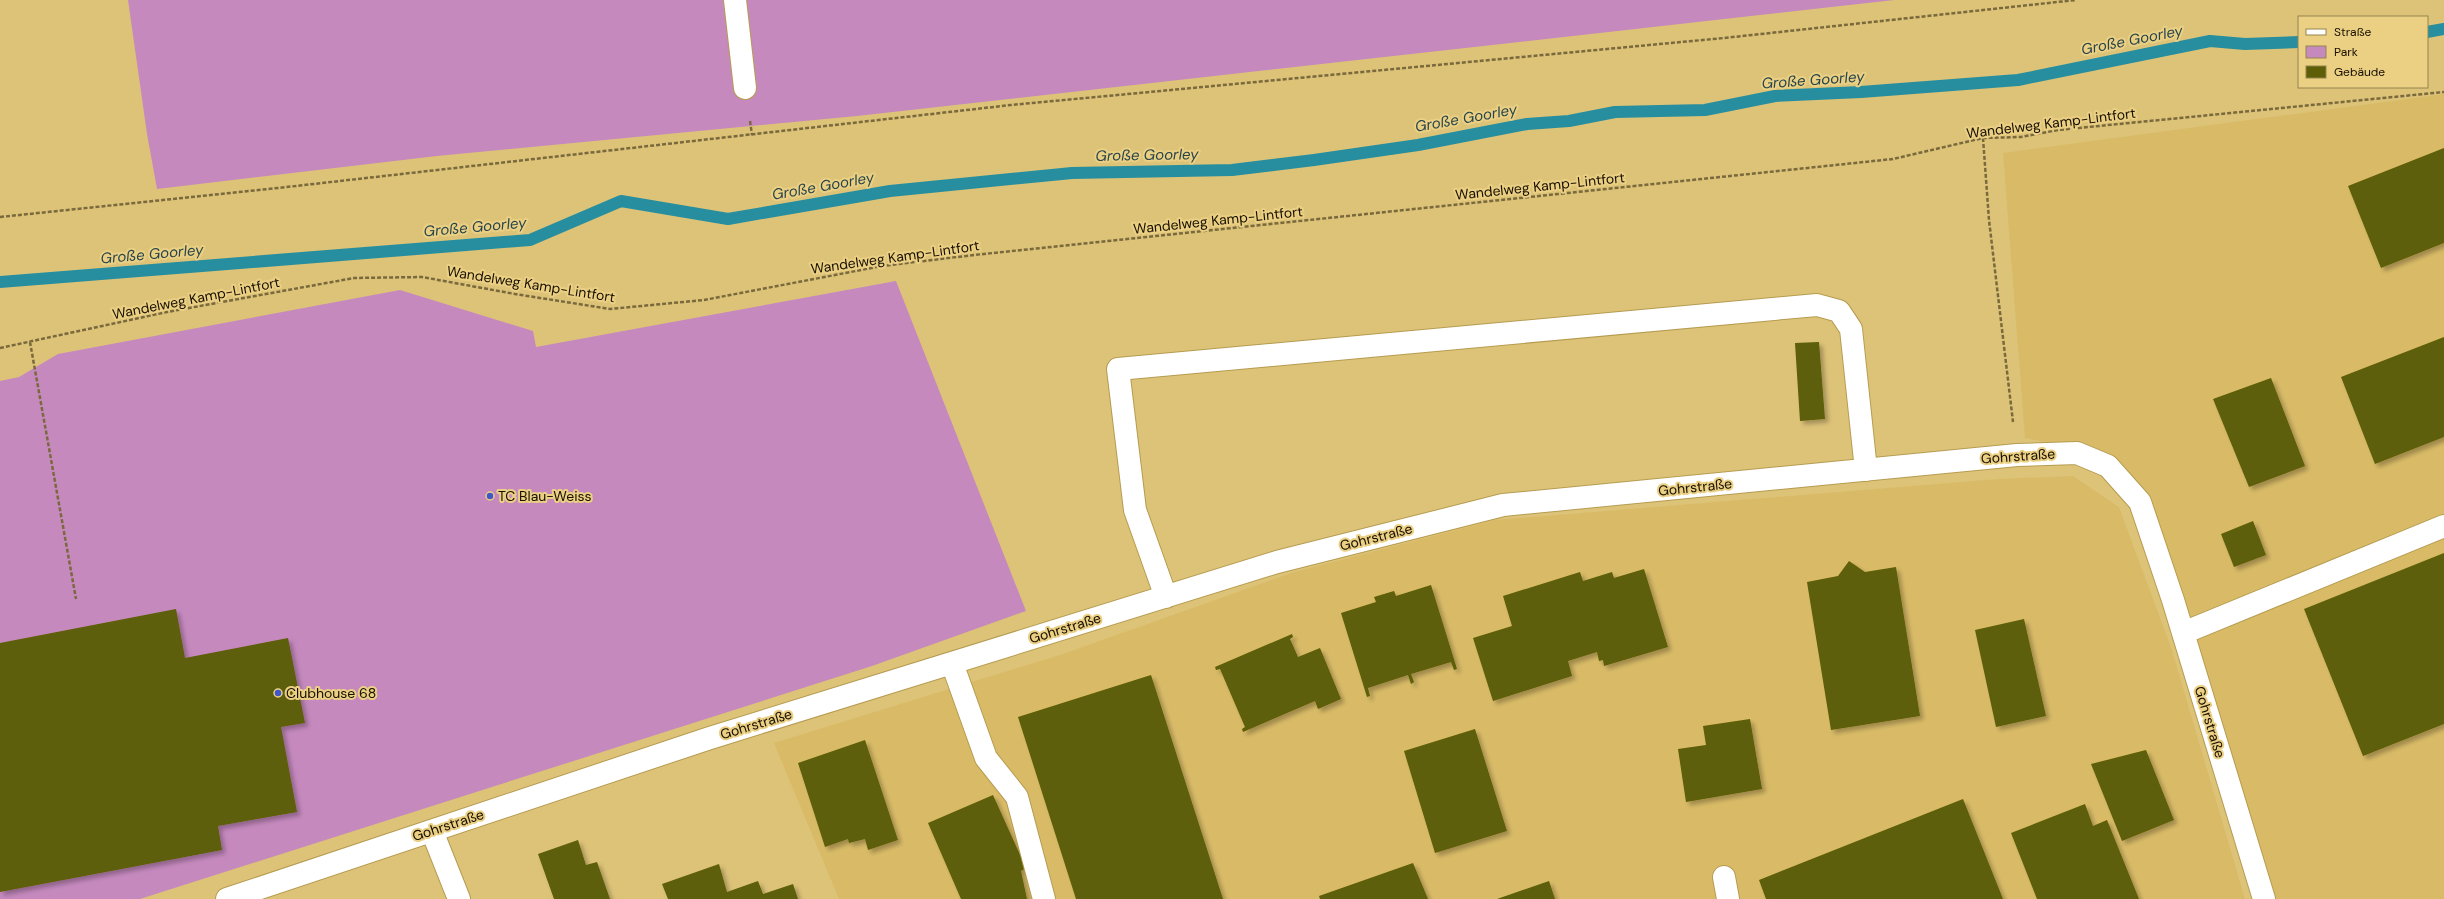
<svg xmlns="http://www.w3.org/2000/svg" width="2444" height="899" font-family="'DM Sans',sans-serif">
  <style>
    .built { fill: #d9bb67 }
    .green { fill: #c589be }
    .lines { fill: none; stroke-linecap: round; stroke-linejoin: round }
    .stream { stroke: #278e9f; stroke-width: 12 }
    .building { fill: #5d5e07; filter: url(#shadow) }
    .minor-casing { stroke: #b69c51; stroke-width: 24 }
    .path { stroke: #7a693c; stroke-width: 2.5; stroke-dasharray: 4 2; stroke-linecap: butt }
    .minor { stroke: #fff; stroke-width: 22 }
    .poi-dot { fill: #4057ca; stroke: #ebd084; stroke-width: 1.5 }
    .labels { text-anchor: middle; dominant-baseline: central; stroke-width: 4; stroke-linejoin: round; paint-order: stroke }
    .street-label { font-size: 14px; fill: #170f00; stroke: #ebd084 }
    .poi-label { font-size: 14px; fill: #170f00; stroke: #ebd084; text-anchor: start }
    .water-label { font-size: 15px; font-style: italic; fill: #27454b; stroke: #ebd084 }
  </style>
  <defs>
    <filter id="shadow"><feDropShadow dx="3.5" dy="3.5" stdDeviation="2" flood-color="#0004"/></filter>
  </defs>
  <rect width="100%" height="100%" fill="#ddc378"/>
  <path class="built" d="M2444 94V899H2264L2128 494 2080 449 2025 438 2003 153Z
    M2073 476 2119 507 2172 650 2245 899H839L774 743 1063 654 1294 572 1495 520 1998 479Z"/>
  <path class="green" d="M128 0H1894L857 116 437 156 157 189 147 134Z
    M896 281 1026 611 872 666 140 899H0V381L19 377 58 354 400 290 533 331 536 347Z"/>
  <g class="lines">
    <path class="stream" d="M2427 32 2444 29
      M0 282 530 240 621 201 728 219 890 191 1072 173 1232 170 1314 160 1418 145 1527 124 1569 121 1615 112 1705 110 1775 96 1861 92 2018 80 2210 41 2245 44 2299 42"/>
  </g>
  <path class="building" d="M2444 148V243L2381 268 2348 186Z
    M2444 337V437L2375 464 2341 377Z
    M1819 342 1825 419 1800 421 1795 343Z
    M2271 378 2305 466 2249 487 2213 399Z
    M2253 521 2266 555 2234 567 2221 534Z
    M2444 553V724L2363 756 2304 609Z
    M1849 561 1865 572 1896 567 1920 716 1831 730 1807 582 1838 576Z
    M1644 569 1668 647 1604 666 1603 660 1599 661 1597 652 1568 661 1572 676 1493 701 1473 638 1512 626 1503 596 1580 572 1583 581 1612 572 1614 578Z
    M1431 585 1457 669 1454 670 1451 662 1411 674 1414 682 1411 684 1408 675 1368 688 1370 696 1367 697 1341 613 1376 602 1374 597 1394 591 1396 596Z
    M176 609 185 658 288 638 305 723 281 727 297 812 218 826 222 850 0 892V643Z
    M2024 619 2046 716 1996 727 1975 630Z
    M1292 634 1293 637 1290 639 1298 657 1320 648 1341 699 1318 709 1315 701 1243 732 1242 729 1245 727 1220 669 1216 670 1215 667Z
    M1151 675 1223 899H1076L1018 717Z
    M1750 719 1762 789 1686 802 1678 749 1706 745 1703 726Z
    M1475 729 1507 831 1435 853 1404 751Z
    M865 740 898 840 868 850 865 839 849 843 848 839 825 847 798 763Z
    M2146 750 2174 820 2122 841 2091 764Z
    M993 795 1026 868 1021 871 1027 899H961L928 823Z
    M1963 799 2003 899H1766L1759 880Z
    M2085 804 2093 826 2107 820 2139 899H2037L2011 833Z
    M578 840 586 865 597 862 610 899H554L538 854Z
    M1413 863 1428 899H1320L1319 896Z
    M719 864 727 892 758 881 763 894 793 884 798 899H668L662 884Z
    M1549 881 1555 899H1497Z"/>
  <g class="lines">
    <defs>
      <path id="minor" d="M735 0 745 88
        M1166 597 1135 510 1118 369 1817 305 1839 311 1851 329 1866 470
        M2183 633 2444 526
        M952 663 986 758 1017 797 1044 899
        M432 831 459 899
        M1724 877 1728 899
        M227 899 710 738 1277 562 1503 505 2017 455 2077 453 2108 466 2140 502 2173 600 2264 899"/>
    </defs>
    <use href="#minor" class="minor-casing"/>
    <path class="path" d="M750 121 752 135
      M1983 138 1989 220 2013 422
      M0 217 278 188 1011 105 1724 38 2076 0
      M30 342 76 599
      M0 348 167 312 354 278 422 277 515 294 610 309 704 300 882 266 974 255 1893 159 1983 138 2021 137 2058 130 2444 92"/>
    <use href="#minor" class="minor"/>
  </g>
  <g class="poi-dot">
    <circle cx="490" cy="496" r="4"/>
    <circle cx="278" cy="693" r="4"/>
  </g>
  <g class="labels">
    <g class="street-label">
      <text transform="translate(2051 123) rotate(-7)">Wandelweg Kamp-Lintfort</text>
      <text transform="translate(1540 186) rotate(-6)">Wandelweg Kamp-Lintfort</text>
      <text transform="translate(1218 220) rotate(-6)">Wandelweg Kamp-Lintfort</text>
      <text transform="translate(895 257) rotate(-8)">Wandelweg Kamp-Lintfort</text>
      <text transform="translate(531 284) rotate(9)">Wandelweg Kamp-Lintfort</text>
      <text transform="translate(196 298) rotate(-11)">Wandelweg Kamp-Lintfort</text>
      <text transform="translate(2018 456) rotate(-4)">Gohrstraße</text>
      <text transform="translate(1695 487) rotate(-6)">Gohrstraße</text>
      <text transform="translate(1376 537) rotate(-14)">Gohrstraße</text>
      <text transform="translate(1065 628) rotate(-17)">Gohrstraße</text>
      <text transform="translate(2210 722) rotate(73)">Gohrstraße</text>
      <text transform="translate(756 724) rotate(-17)">Gohrstraße</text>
      <text transform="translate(448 825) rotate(-18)">Gohrstraße</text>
    </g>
    <g class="poi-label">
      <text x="498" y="496">TC Blau-Weiss</text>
      <text x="286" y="693">Clubhouse 68</text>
    </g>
    <g class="water-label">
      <text transform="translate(2132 40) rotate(-11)">Große Goorley</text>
      <text transform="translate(1813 80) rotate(-4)">Große Goorley</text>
      <text transform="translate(1466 118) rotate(-10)">Große Goorley</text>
      <text transform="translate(1147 155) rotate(-1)">Große Goorley</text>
      <text transform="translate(823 186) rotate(-10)">Große Goorley</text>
      <text transform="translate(475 227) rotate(-5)">Große Goorley</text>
      <text transform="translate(152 254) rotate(-5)">Große Goorley</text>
    </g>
  </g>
  <rect x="2298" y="16" width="130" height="72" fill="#ebd084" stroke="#96834f"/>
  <rect x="2306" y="29" width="20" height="6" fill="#ffffff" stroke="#96834f"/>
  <text x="2334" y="36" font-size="12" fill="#170f00">Straße</text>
  <rect x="2306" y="46" width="20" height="12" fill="#c589be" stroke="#96834f"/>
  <text x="2334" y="56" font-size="12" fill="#170f00">Park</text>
  <rect x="2306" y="66" width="20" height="12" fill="#5d5e07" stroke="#96834f"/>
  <text x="2334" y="76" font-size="12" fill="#170f00">Gebäude</text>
</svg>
